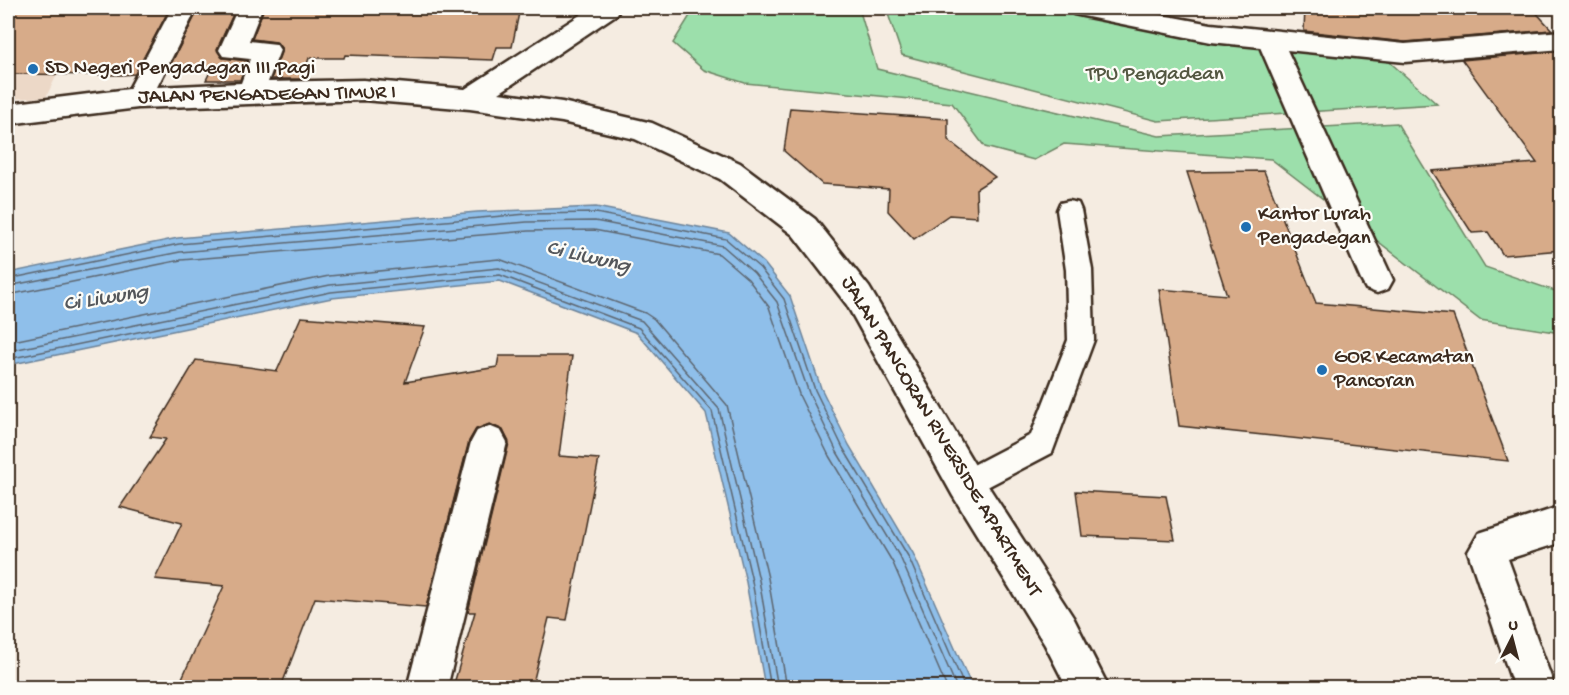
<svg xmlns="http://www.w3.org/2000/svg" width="1569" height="695" font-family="'Gochi Hand',sans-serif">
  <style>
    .built { fill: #ecd8c7 }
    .green { fill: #9cdfab; stroke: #6c8464; stroke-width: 1.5 }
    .water { fill: #8fbfea; stroke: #6d8398; stroke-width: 1.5 }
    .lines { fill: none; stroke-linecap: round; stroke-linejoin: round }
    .shore { stroke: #5d6670; stroke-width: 1.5 }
    .building { fill: #d7ab89; stroke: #3b2a1e; stroke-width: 1.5 }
    .service-casing { stroke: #3b2a1e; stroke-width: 5 }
    .minor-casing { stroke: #3b2a1e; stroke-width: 5 }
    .service { fill: #fdfcf7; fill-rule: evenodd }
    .minor { fill: #fdfcf7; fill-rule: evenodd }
    .poi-dot { fill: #1f6fb2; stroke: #fdfcf7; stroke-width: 2 }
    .labels { text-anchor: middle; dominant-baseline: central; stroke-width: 4.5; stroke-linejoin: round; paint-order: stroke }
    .poi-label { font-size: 21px; fill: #3b2a1e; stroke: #fdfcf7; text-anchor: start }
    .park-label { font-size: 21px; fill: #535741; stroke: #fdfcf7 }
    .street-label { font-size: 21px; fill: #3b2a1e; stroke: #fdfcf7 }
    .water-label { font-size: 22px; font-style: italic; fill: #54575b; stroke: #fdfcf7 }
  </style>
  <rect width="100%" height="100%" fill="#f5ece1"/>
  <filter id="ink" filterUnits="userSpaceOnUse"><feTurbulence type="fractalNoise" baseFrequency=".0167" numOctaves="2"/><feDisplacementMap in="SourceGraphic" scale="12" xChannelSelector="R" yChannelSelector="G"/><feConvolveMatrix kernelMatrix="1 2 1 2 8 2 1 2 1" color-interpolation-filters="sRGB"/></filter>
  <g filter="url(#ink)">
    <path class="built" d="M8 8H90L46 97 8 99Z"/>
    <path class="green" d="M807 8H859L877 69 1159 136 1397 123 1485 267 1561 293V333L1480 320 1271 159 1064 144 1034 160 985 147 952 103 745 83 704 70 673 43 691 14Z
      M886 8H1051L1219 44 1385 58 1437 104 1158 121 902 55Z"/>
    <path class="water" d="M596 207 729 233 764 263 790 296 821 388 849 445 913 553 972 687H765L746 582 706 413 637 333 500 281 332 298 8 365V273L178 238 477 212Z"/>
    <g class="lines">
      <path class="shore" d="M8 279 179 244 527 214 596 213 726 239 760 268 784 299 815 390 843 448 908 556 965 688
        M8 286 180 252 527 222 595 221 723 246 754 273 777 302 809 393 837 452 901 559 957 688
        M8 295 181 260 528 231 594 230 719 254 748 279 769 307 800 397 829 456 893 563 947 688
        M8 342 329 276 499 259 645 313 654 319 727 405 768 578 787 688
        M8 351 330 285 499 268 642 321 719 409 759 580 778 688
        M8 359 331 292 500 275 639 328 712 411 752 581 771 688"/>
    </g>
    <path class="building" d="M8 8H170L135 74 121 75 8 74Z
      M199 8H236L217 49 223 58 247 61 240 80H206L213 66 168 70Z
      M264 8H520L512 47H497L493 60 345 55 344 58H309L302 79H271L282 49 276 42 252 39Z
      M1305 8H1532L1552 30 1405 42 1304 31Z
      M1562 51V250L1503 255 1488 232 1472 233 1432 171 1537 163 1462 60Z
      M790 108 948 119V140L995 177 976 189 977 217 949 215 914 239 888 211 889 189 822 184 784 151Z
      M1264 171 1316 303 1453 315 1508 461 1179 426 1159 289 1227 295 1187 172Z
      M301 317 425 327 405 382 497 367 499 356H572L559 456 599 459 567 620 549 618 532 687H453L475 612H468L509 443 503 430 490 424 476 429 469 441 426 607 315 598 281 687H178L224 586 155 579 182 523 120 507 166 439 150 437 196 360 277 371Z
      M1076 491 1166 496 1175 540 1082 536Z"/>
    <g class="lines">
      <defs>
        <path id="service" d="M1069 201 1078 203 1081 210 1092 270 1094 340 1052 453 966 498 956 494 951 484 956 474 1031 435 1068 340 1066 270 1057 210 1060 203Z"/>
        <path id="minor" d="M172 8H197L157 87 241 83 250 59 223 56 219 50 238 8H262L249 41 276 44 280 50 268 82 363 80 465 89 591 8H620L617 14 499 93 562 102 652 123 740 163 815 219 869 287 979 472 1073 617 1109 688H1067L1045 645 953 496 847 305 793 235 720 179 635 139 562 122 470 109 363 100 138 108 8 124V104L129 89Z
          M1070 8H1124L1211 24 1405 44 1562 31V49L1405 62 1287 50 1393 280 1388 289 1377 293 1366 289 1361 280 1260 47 1211 42 1083 16 1074 14Z
          M489 426 501 431 507 442 447 688H407L471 442 477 431Z
          M1562 506V542L1508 559 1555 688H1514L1468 552 1479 533Z"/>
      </defs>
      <use href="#service" class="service-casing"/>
      <use href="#minor" class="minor-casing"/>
      <use href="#service" class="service"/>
      <use href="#minor" class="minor"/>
    </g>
  </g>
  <g class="poi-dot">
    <circle cx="33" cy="69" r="6"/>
    <circle cx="1246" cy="227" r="6"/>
    <circle cx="1322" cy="370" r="6"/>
  </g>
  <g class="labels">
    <g class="poi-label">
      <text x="45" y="69">SD Negeri Pengadegan III Pagi</text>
      <text x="1258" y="215">Kantor Lurah<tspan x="1258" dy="24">Pengadegan</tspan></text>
      <text x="1334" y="358">GOR Kecamatan<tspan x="1334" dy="24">Pancoran</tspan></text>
    </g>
    <g class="park-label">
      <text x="1155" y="75">TPU Pengadean</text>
    </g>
    <g class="street-label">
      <text transform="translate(267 96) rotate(-1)">JALAN PENGADEGAN TIMUR I</text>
      <text transform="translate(940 437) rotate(59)">JALAN PANCORAN RIVERSIDE APARTMENT</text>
    </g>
    <g class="water-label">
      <text transform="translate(588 258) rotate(13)">Ci Liwung</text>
      <text transform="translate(106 299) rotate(-9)">Ci Liwung</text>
    </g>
  </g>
  <rect width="1569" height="695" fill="none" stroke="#fdfcf7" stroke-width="30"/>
  <rect x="15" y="15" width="1539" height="665" fill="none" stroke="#3b2a1e" stroke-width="2" filter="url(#ink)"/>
  <g transform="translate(1512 638) rotate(6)" stroke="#fdfcf7" stroke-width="4.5" paint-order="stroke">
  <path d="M0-4.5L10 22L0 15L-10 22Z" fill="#3b2a1e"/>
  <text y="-9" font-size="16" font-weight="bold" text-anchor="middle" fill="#3b2a1e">U</text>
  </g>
</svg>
